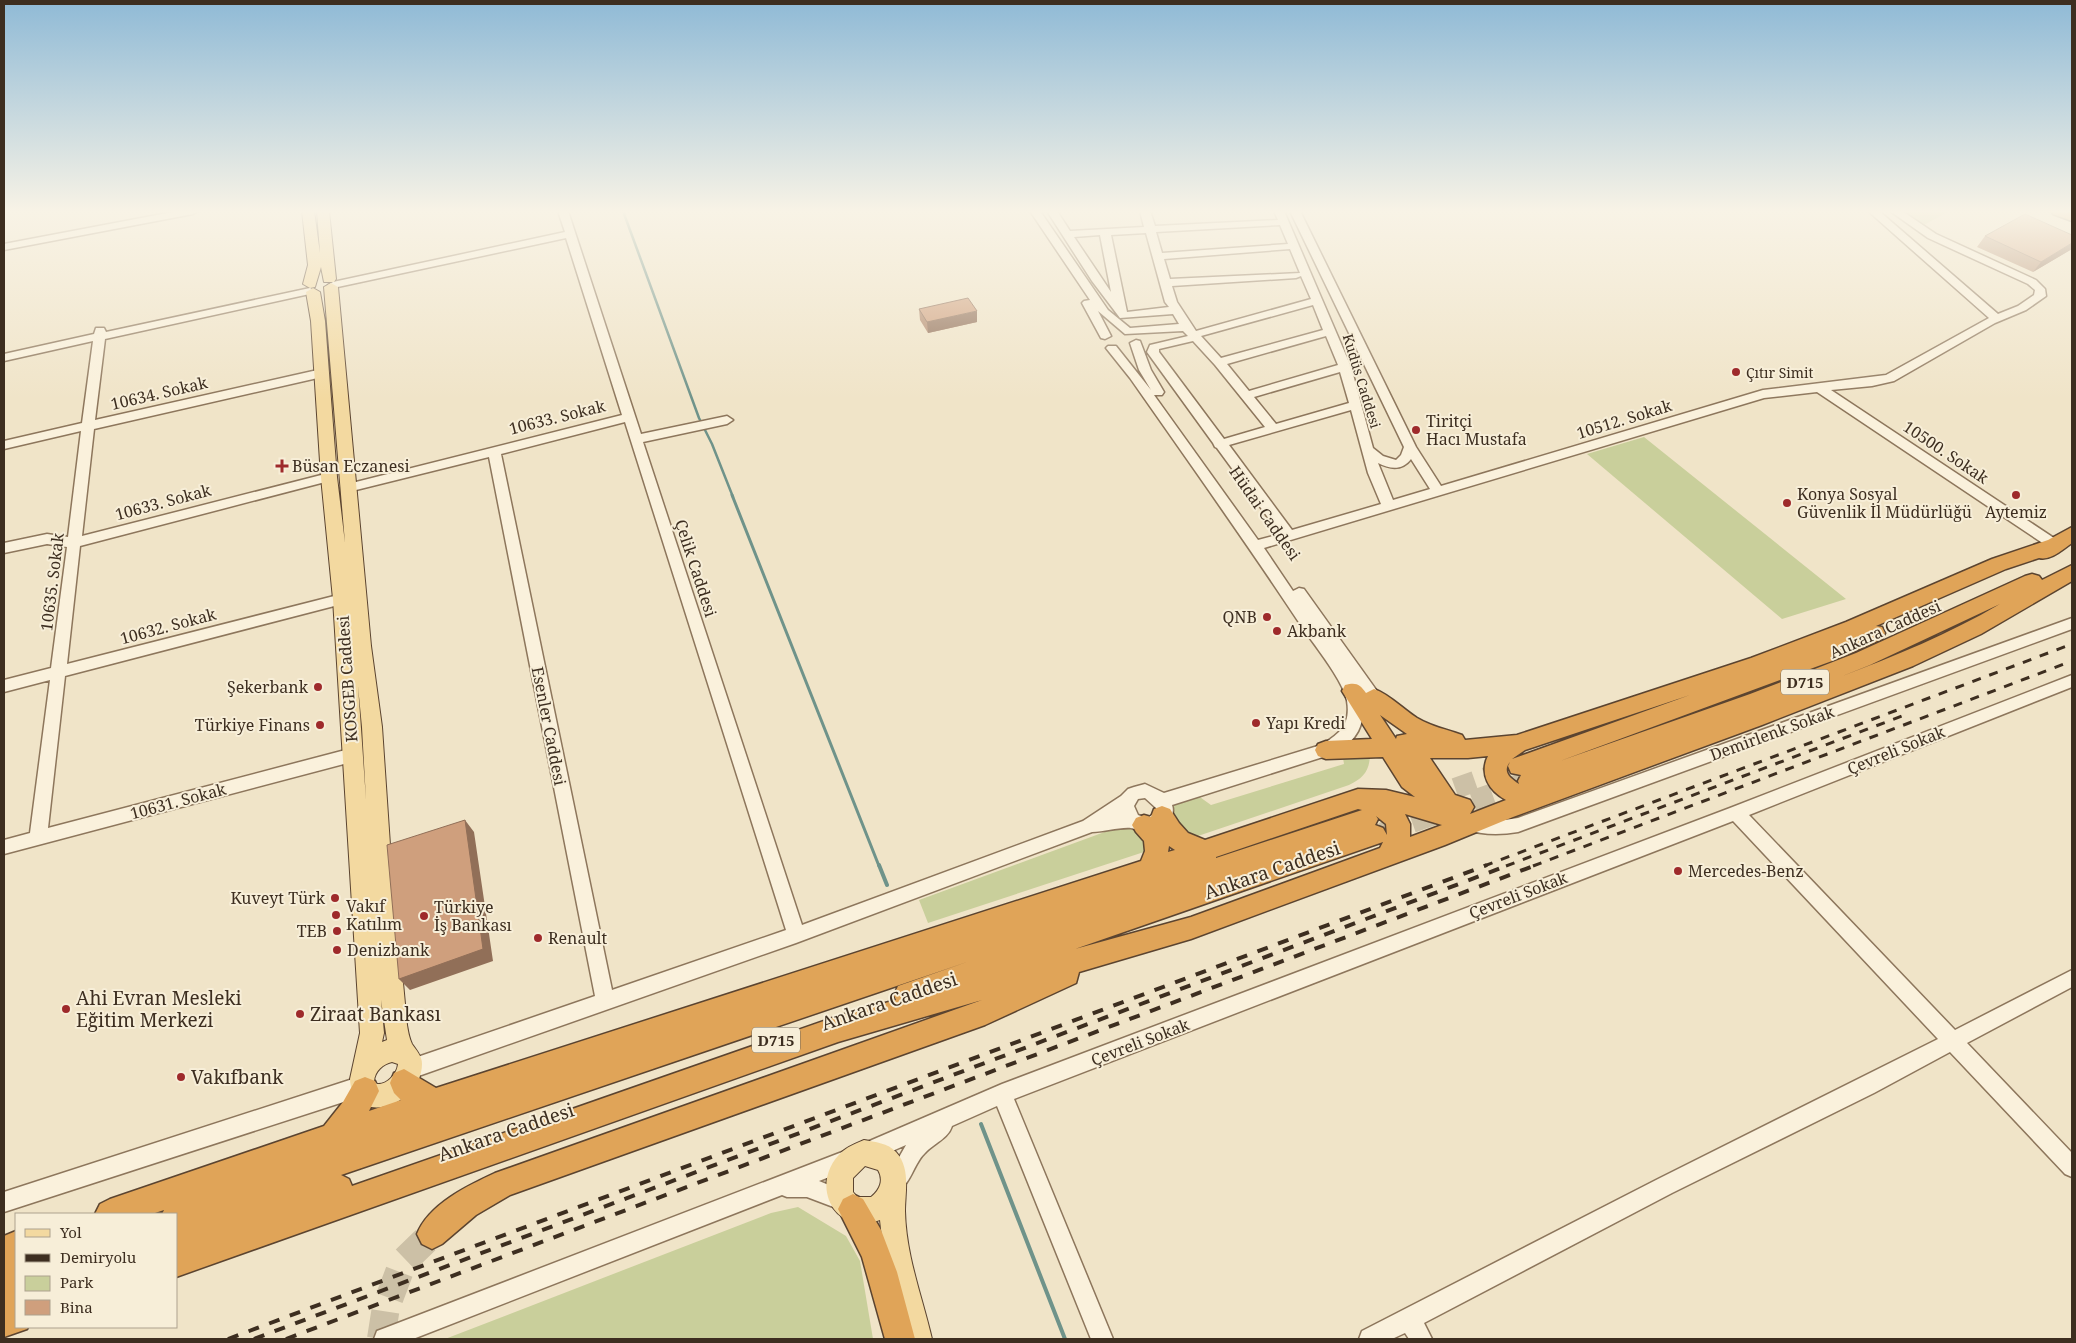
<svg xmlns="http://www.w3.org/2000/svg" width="2076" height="1343" font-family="'Noto Serif',serif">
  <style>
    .green { fill: #c9cf9b }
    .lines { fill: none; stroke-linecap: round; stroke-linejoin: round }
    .stream-far2 { stroke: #6f938a; stroke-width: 2.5 }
    .stream-far1 { stroke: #6f938a; stroke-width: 3 }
    .stream { stroke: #6f938a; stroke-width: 4 }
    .highway-tunnel-far1 { stroke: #ccc0a6; stroke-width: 21; stroke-dasharray: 21 11; stroke-linecap: butt }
    .highway-tunnel { stroke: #ccc0a6; stroke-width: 28; stroke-dasharray: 28 14; stroke-linecap: butt }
    .minor-casing { stroke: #8d765c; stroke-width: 3 }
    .major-casing { stroke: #5b4430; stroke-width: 2 }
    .highway-casing { stroke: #5b4430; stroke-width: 3 }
    .minor { fill: #faf1dc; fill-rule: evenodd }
    .major { fill: #f3d9a0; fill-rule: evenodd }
    .highway { fill: #e0a458; fill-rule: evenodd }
    .rail-far1 { stroke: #3d2e20; stroke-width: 3; stroke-dasharray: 9 9; stroke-linecap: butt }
    .rail { stroke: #3d2e20; stroke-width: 4; stroke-dasharray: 11 11; stroke-linecap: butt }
    .wall { fill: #b2896c }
    .shaded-wall { fill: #916f58 }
    .building { fill: #cf9f7d; stroke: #916f58 }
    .poi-dot { fill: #9e2a2b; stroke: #f7eed8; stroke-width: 2 }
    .labels { text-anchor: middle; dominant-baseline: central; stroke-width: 4; stroke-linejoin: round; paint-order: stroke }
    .far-poi-label { font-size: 14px; fill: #3d2e20; stroke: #f7eed8; text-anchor: start }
    .far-street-label { font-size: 14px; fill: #3d2e20; stroke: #f7eed8 }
    .shield { fill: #f7eed8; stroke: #756857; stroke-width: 1 }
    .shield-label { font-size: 15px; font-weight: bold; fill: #3d2e20 }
    .street-label { font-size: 16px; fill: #3d2e20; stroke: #f7eed8 }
    .poi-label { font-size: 16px; fill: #3d2e20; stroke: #f7eed8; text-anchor: start }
    .near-street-label { font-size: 19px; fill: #3d2e20; stroke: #f7eed8 }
    .near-poi-label { font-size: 19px; fill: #3d2e20; stroke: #f7eed8; text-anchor: start }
  </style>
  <rect width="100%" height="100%" fill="#f0e4c8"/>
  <path class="green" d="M1904 211H1949L1924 225Z
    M1644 437 1846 599 1782 619 1587 454Z
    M1342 752 1370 753C1370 770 1364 778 1349 785L1189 839 1174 822 1171 802 1197 795 1211 805 1344 764Z
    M1123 827C1139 830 1144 836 1147 851L928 923 919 900 1110 830Z
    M798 1207 846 1236 860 1261 873 1339H445L771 1213Z"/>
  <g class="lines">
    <path class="stream-far2" d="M623 211 699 418 712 444 733 497"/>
    <path class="stream-far1" d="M732 495 879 866"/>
    <path class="stream" d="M879 865 887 885
      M981 1124 1065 1339"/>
    <path class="highway-tunnel-far1" d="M1425 799 1519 766
      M1382 833 1523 783"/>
    <path class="highway-tunnel" d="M381 1339 386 1307 403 1262 432 1234"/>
    <defs>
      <path id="minor" d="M178 211H198L193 214 4 250V244Z
        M558 211H568L641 434 727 416 733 420 727 424 643 442 802 925 1083 821 1121 796 1128 789 1134 787 1145 784 1164 793 1321 745C1340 734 1351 724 1347 701 1344 682 1316 647 1304 630 1248 545 1188 461 1130 378L1106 348 1108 346H1116L1151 390 1139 370 1130 343 1136 340 1140 341 1151 370 1164 392 1162 395H1154L1258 540 1280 534 1217 448 1215 447 1213 443 1147 352 1150 345 1188 336 1183 331 1125 334 1098 311 1111 336 1105 339 1101 338 1082 303 1084 301 1090 300 1030 211H1040L1108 310 1130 328 1179 324 1173 314 1120 318 1092 281 1047 211H1057L1070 231 1144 227 1140 211H1150L1155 226 1278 220 1274 211H1284L1351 367 1373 448 1383 456 1396 460 1401 455 1404 447 1290 211H1300L1416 447 1441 486 1763 390 1886 375 1989 318 1868 211H1879L1998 314 2018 306 2034 295 2035 290 2028 284 1928 238 1890 211H1902L1936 234 2036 280 2045 289 2046 296 2026 310 1995 323 1894 381 1872 386 1831 390 2060 542 2062 545 2060 548H2050L1817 392 1764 398 1264 548 1293 591 1299 588 1304 589 1382 698 1379 702C1369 706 1366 699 1361 691 1368 722 1358 745 1326 756L1172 805C1177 820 1160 832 1146 832 1141 832 1136 829 1131 828 1119 827 1105 832 1092 832L796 943 410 1079 403 1076 400 1069 403 1062 595 996 489 457 348 492 343 491 341 488 343 485 348 484 622 415 566 238 333 288 328 285 333 282 565 232ZM1280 225 1288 244 1162 253 1156 232ZM1146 233 1165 302 1169 307 1127 312 1111 235ZM1100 235 1111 292 1074 237ZM1290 249 1300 273 1170 279 1164 259ZM1301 276 1311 299 1196 331 1177 302 1172 286 1296 278ZM1313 305 1323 330 1221 358 1201 336ZM1326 336 1338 365 1249 391 1227 364ZM1193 341 1215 365 1265 427 1224 439 1159 352V349ZM1340 372 1349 403 1276 424 1254 397ZM1351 410 1368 473 1381 504 1292 530 1229 445ZM625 422 786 930 612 990 501 454ZM1411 459 1430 489 1393 500 1378 463C1390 469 1402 471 1411 459ZM1145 798 1156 808V812L1148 818 1138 815 1134 806 1138 799Z
        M310 288 316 291 314 293 105 339 95 420 322 369 328 373 322 377 94 429 82 536 329 473 335 477 329 481 80 546 67 664 342 594 347 595 349 599 347 603 342 604 65 676 48 828 353 748 359 750 361 755 359 760 4 854V840L30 833 50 680 4 692V680L51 668 67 547 47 544 4 553V543L47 534 68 537 81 431 4 449V441L82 423 93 341 4 361V354L94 334 96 328H104L106 332Z
        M2072 618V629L1518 832C1500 835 1482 835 1464 829L1462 824 1464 819 1470 817 1498 821 1518 818Z
        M2072 675V687L1749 815 1955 1030 2072 970V987L1967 1043 2072 1153V1177L2065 1174 1950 1052 1874 1093 1672 1193 1424 1323 1432 1339H1409L1405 1333 1392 1339H1359L1362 1331 1658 1179 1938 1039 1733 821 1014 1099 1113 1339H1091L997 1106 952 1126C948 1139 934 1143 925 1153 913 1164 911 1186 895 1192L888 1189 885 1182 906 1145 865 1163 859 1161 857 1166 819 1181 851 1194 854 1201 851 1208 844 1211 807 1197H787L782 1195 413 1339H374L377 1331 385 1328 850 1149 856 1151 858 1146 1002 1084 1730 808Z
        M362 1076 369 1079 372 1086 369 1093 362 1096 4 1212V1192Z"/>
      <path id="major" d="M302 211H314L320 253 317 211H329L336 279 334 282H324L321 267 315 287 310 288 303 284 308 265Z
        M331 283 338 287 371 646 382 727 390 845 407 1025C408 1031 409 1038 412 1044 416 1050 422 1056 422 1064 422 1106 352 1129 350 1079L360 1033 333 599 321 477 311 321 306 292 313 288 320 292 325 321 337 477 345 543 324 287ZM358 686 362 727 366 800ZM381 1000 387 1040 382 1042 384 1033ZM392 1062 398 1064C397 1074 387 1085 377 1084L374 1081C375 1071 383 1064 392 1062Z
        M864 1140C875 1142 888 1143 896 1152 911 1168 905 1192 905 1211 906 1256 922 1296 932 1339H904L885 1265 880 1220C832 1237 808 1181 843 1151 849 1146 857 1143 864 1140ZM865 1166 878 1170C884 1180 880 1190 871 1197H857L853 1192V1178Z"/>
      <path id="highway" d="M2051 211 2072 212V221L2053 214Z
        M2072 527V543C2063 549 2051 561 2039 558L2006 569 1876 626 1882 627 1885 633 1882 639 1832 661 1560 761 1750 694 1856 653 2025 576 2032 574 2039 576 2042 580 2072 565V581L1981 634 1913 666 1762 725 1513 817 1445 845 1191 939 1079 972 1076 983 985 1025 510 1195 476 1215 442 1244 432 1249 422 1244 417 1234C429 1204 467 1186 495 1173L982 1000 838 1042 176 1277V1214H162L164 1210 152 1214H95L100 1204 110 1199 324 1126 343 1102 355 1081 365 1077 375 1081 379 1091 369 1111 401 1100 394 1093 390 1083 394 1073 404 1069 436 1088 1141 861 1145 851 1144 841 1136 832 1132 825 1136 818 1144 815 1151 817 1154 809 1162 806 1170 809 1179 823 1188 833 1205 840 1358 789 1386 790 1415 797 1402 787 1383 757 1326 759 1318 756 1315 750 1318 744 1326 741 1372 739 1342 691 1345 685C1356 682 1360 684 1366 693L1374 689C1390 695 1403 709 1417 718 1432 727 1446 729 1462 735L1465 740 1517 735 1751 658 1846 622 1992 559 2048 540ZM2000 604C1949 634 1895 656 1840 677L1870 665ZM1690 695 1512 759 1525 750ZM1380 715 1407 734 1397 736 1396 739ZM1686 734 1537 788H1536H1537ZM1488 756C1479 774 1489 791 1506 800L1470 814 1474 807 1470 800 1455 795 1430 758H1468ZM1510 762 1508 766 1511 773 1521 775 1518 781 1519 784C1510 778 1502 772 1510 762ZM1358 809 1362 810 1216 858V857ZM1405 814 1442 825 1410 837V824ZM1376 816 1386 824 1387 835 1383 828 1375 825 1378 819ZM1386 836 1380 848 1191 917 1075 949 1383 842ZM1169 846 1175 850 1168 852ZM970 961 898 986 894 995 896 1000 838 1016 352 1186 349 1179 341 1175Z
        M853 1194 863 1199 881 1230 897 1272 915 1339H885L862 1257 838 1209 843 1199Z
        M16 1231V1327H28L27 1329 4 1337V1236Z"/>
    </defs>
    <use href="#minor" class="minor-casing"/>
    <use href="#major" class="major-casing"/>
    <use href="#highway" class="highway-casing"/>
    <use href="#minor" class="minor"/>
    <use href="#major" class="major"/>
    <use href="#highway" class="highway"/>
    <path class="rail-far1" d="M1484 866 2072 644
      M1506 866 1902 716
      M1533 866 2072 661"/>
    <path class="rail" d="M228 1339 1487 865
      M254 1339 1509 865
      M286 1339 1536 865"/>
  </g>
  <path class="wall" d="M2072 235V249L2033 272 1977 247 1985 236Z
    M919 309 977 322 928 333 920 320Z"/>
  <path class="shaded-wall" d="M2072 243V249L2033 272 2041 262Z
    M977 311V322L928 333 927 322Z
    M465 820 474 832 493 961 410 990 399 979Z"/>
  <path class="building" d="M2025 214 2072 235V243L2041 262 1985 236Z
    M968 298 977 311 927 322 919 309Z
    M465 820 483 949 399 979 387 845Z"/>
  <linearGradient id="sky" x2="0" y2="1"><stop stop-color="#8fbad6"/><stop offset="0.53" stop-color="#f8f3e6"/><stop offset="1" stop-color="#f8f3e6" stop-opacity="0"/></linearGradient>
  <rect width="2076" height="399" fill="url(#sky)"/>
  <g class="poi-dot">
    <circle cx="1736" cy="372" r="5"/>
    <circle cx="1416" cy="430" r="5"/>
    <path d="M279.5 458.5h5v5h5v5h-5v5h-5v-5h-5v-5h5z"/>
    <circle cx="2016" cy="495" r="5"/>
    <circle cx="1787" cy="503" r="5"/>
    <circle cx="1267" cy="617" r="5"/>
    <circle cx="1277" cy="631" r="5"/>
    <circle cx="318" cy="687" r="5"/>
    <circle cx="1256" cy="723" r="5"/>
    <circle cx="320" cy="725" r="5"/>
    <circle cx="1678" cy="871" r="5"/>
    <circle cx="335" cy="898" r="5"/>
    <circle cx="336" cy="915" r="5"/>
    <circle cx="424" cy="916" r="5"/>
    <circle cx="337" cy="931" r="5"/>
    <circle cx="538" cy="938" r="5"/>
    <circle cx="337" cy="950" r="5"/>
    <circle cx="66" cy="1009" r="5"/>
    <circle cx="300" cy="1014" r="5"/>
    <circle cx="181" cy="1077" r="5"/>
  </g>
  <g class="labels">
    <g class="far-poi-label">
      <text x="1746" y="372">Çıtır Simit</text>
    </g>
    <g class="far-street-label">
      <text transform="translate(1362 381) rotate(73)">Kudüs Caddesi</text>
    </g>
    <g class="shield">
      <rect x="1781" y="669.5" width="48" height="25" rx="4"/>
      <rect x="752" y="1027.5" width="48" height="25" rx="4"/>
    </g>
    <g class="shield-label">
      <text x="1805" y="682">D715</text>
      <text x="776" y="1040">D715</text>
    </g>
    <g class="street-label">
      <text transform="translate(159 393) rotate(-13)">10634. Sokak</text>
      <text transform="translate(557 417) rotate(-14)">10633. Sokak</text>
      <text transform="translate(1624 419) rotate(-17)">10512. Sokak</text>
      <text transform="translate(1946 452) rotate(34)">10500. Sokak</text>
      <text transform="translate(163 502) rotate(-15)">10633. Sokak</text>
      <text transform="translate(1265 513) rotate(55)">Hüdai Caddesi</text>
      <text transform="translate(696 568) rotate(72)">Çelik Caddesi</text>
      <text transform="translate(52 582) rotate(-83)">10635. Sokak</text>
      <text transform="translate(168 626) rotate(-15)">10632. Sokak</text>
      <text transform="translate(1885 629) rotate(-24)">Ankara Caddesi</text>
      <text transform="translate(347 679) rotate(-94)">KOSGEB Caddesi</text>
      <text transform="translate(549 726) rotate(79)">Esenler Caddesi</text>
      <text transform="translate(1772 733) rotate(-20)">Demirlenk Sokak</text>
      <text transform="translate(1896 750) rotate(-22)">Çevreli Sokak</text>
      <text transform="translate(178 801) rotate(-15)">10631. Sokak</text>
      <text transform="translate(1518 895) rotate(-21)">Çevreli Sokak</text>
      <text transform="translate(1140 1042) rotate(-21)">Çevreli Sokak</text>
    </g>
    <g class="poi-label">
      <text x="1426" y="421">Tiritçi<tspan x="1426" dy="18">Hacı Mustafa</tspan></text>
      <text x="292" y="466">Büsan Eczanesi</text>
      <text x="1797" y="494">Konya Sosyal<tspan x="1797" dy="18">Güvenlik İl Müdürlüğü</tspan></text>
      <text x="2016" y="512" text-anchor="middle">Aytemiz</text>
      <text x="1257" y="617" text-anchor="end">QNB</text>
      <text x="1287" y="631">Akbank</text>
      <text x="308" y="687" text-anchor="end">Şekerbank</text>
      <text x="1266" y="723">Yapı Kredi</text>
      <text x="310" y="725" text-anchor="end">Türkiye Finans</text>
      <text x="1688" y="871">Mercedes-Benz</text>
      <text x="325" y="898" text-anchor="end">Kuveyt Türk</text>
      <text x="346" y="906">Vakıf<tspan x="346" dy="18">Katılım</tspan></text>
      <text x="434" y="907">Türkiye<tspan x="434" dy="18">İş Bankası</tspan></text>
      <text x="327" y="931" text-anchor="end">TEB</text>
      <text x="548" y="938">Renault</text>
      <text x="347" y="950">Denizbank</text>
    </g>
    <g class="near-street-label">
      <text transform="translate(1272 870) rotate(-19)">Ankara Caddesi</text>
      <text transform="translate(889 1001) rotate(-19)">Ankara Caddesi</text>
      <text transform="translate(506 1132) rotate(-19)">Ankara Caddesi</text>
    </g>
    <g class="near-poi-label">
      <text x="76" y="998">Ahi Evran Mesleki<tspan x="76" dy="22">Eğitim Merkezi</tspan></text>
      <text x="310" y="1014">Ziraat Bankası</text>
      <text x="191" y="1077">Vakıfbank</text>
    </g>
  </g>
  <rect width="2076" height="1343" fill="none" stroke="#3d2e20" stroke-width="10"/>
  <rect x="15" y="1213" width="162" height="115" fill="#f7eed8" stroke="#ada18e"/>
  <rect x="25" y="1229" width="25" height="8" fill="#f3d9a0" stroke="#ada18e"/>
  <text x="60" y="1238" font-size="15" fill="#3d2e20">Yol</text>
  <rect x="25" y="1254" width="25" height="8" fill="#3d2e20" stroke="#ada18e"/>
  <text x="60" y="1263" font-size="15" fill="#3d2e20">Demiryolu</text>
  <rect x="25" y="1276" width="25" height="15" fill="#c9cf9b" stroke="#ada18e"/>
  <text x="60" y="1288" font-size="15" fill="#3d2e20">Park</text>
  <rect x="25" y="1300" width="25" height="15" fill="#cf9f7d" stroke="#ada18e"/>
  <text x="60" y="1313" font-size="15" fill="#3d2e20">Bina</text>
</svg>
